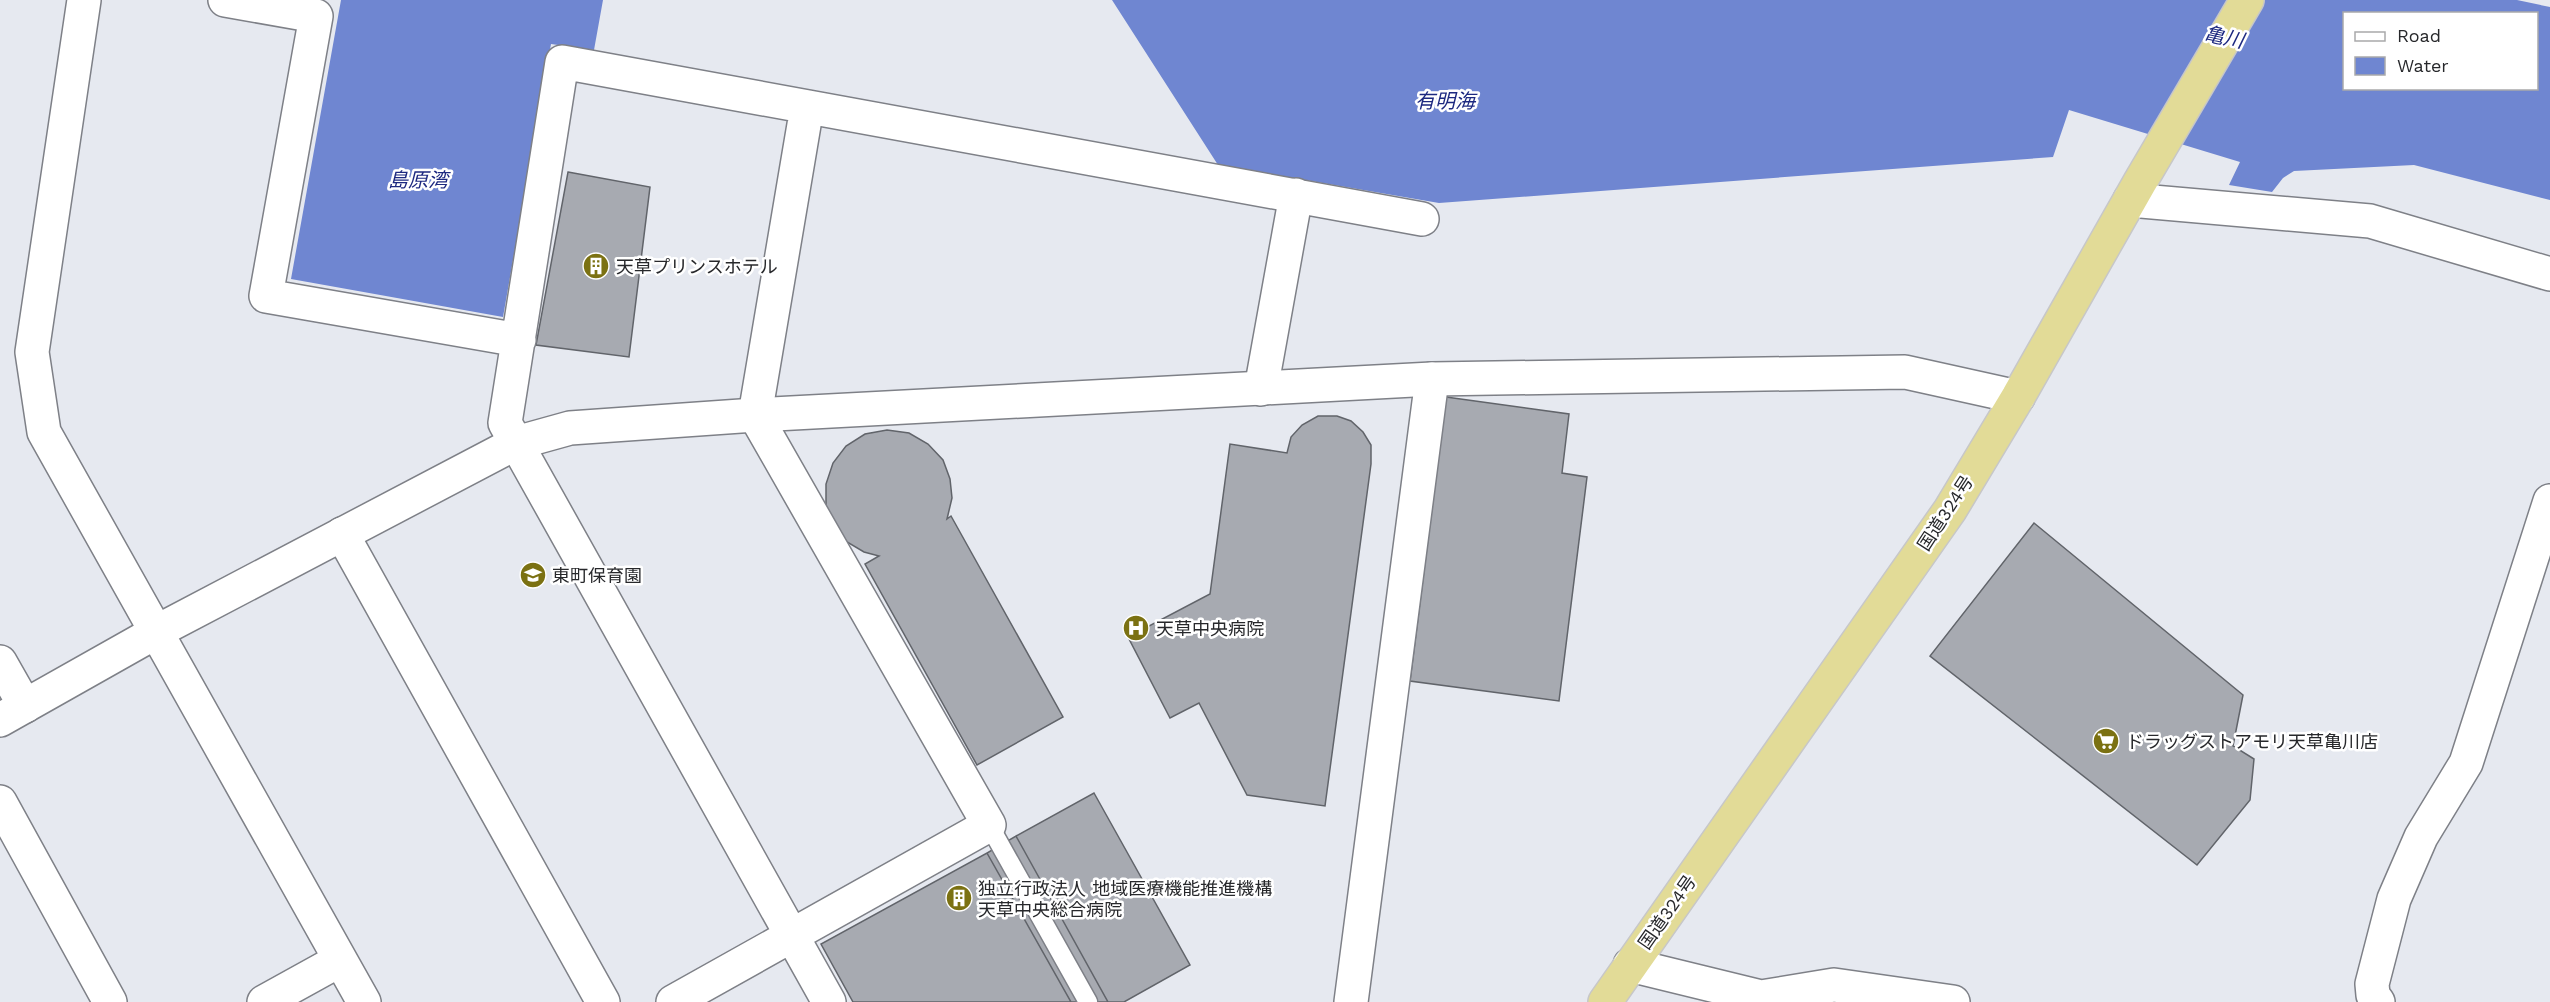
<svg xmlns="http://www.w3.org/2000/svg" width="2550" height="1002" font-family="'Work Sans','Noto Sans JP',sans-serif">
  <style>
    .water { fill: #6f86d1; fill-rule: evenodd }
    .building { fill: #a7aab1; stroke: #61646a; stroke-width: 1.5 }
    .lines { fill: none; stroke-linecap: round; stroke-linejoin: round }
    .service-casing { stroke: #7e8087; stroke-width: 21 }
    .minor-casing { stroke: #7e8087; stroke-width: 36 }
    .tertiary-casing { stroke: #7e8087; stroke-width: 36 }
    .trunk-casing { stroke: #c7c7c8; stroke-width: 36 }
    .service { stroke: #fff; stroke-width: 18 }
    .minor { stroke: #fff; stroke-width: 33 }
    .tertiary { stroke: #fff; stroke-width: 33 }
    .trunk { stroke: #e2db97; stroke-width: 33 }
    .labels { text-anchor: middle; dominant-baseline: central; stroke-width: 5; stroke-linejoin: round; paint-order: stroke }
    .poi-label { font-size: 18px; fill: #27282b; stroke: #fff; text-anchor: start }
    .street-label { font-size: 18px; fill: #27282b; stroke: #fff }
    .water-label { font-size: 20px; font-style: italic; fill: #1d2980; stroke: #fff }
  </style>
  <rect width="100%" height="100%" fill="#e6e9f0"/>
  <path class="water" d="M341 0H603L594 50 551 44 503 317 291 279Z
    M1112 0H2517L2550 7V200L2414 165 2294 171 2283 178 2272 192 2229 185 2240 162 2069 110 2053 157 1439 203 1218 165ZM2344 14H2536V88H2344Z"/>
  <path class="building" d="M568 172 650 187 629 357 536 345Z
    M1446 397 1569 414 1562 473 1587 477 1559 701 1410 681Z
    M1318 416H1337L1351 421 1363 432 1371 445V464L1325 806 1247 795 1199 703 1170 718 1128 637 1210 594 1230 444 1287 453 1291 437 1302 425Z
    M887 430 909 433 928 444 943 460 950 479 952 498 947 519 951 516 1063 717 977 765 865 564 879 556 864 552 847 542 834 526 826 506V484L833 463 846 446 865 434Z
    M2034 523 2243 695 2233 746 2254 759 2250 800 2197 865 1930 656Z
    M1094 793 1190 965 1124 1002H1108L1016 836Z
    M1016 836 1108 1002H1071L987 853Z
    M987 853 1071 1002H853L821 944Z"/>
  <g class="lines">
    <defs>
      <path id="service" d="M989 825 1088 1002"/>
      <path id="minor" d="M84 0 32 352 44 432 364 1002
        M225 0 316 16 266 296 519 340
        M2130 200 2370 221 2550 274
        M1261 389 1296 195
        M342 534 603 1002
        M0 662 25 706
        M0 802 110 1002
        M1630 965 1761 997 1834 985 1953 1002
        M264 1002 340 960
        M673 1002 989 825 755 415 807 107
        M829 1002 505 423 562 62 1422 219
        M1351 1002 1432 379
        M2378 1002 2373 995 2372 984 2394 899 2421 837 2466 763 2550 501"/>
      <path id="tertiary" d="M0 720 156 632 516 443 570 428 755 415 1432 379 1905 372 2018 397"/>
      <path id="trunk" d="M1605 1002 1950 510 2018 397 2140 182 2247 0"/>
    </defs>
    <use href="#service" class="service-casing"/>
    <use href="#minor" class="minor-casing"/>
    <use href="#tertiary" class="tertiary-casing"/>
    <use href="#trunk" class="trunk-casing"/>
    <use href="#service" class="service"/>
    <use href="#minor" class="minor"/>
    <use href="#tertiary" class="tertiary"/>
    <use href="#trunk" class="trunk"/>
  </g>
  <defs>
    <symbol id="building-disc" viewBox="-11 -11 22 22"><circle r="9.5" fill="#7b7112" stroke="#fff"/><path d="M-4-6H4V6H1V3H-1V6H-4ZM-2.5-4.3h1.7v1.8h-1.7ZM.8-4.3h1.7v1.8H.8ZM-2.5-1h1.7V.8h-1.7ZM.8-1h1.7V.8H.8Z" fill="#fff"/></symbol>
    <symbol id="school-disc" viewBox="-11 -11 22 22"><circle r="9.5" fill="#7b7112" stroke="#fff"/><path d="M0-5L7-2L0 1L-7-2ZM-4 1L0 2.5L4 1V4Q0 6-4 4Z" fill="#fff"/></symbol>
    <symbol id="hospital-disc" viewBox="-11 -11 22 22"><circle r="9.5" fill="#7b7112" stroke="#fff"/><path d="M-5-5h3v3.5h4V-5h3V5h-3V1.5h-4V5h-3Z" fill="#fff"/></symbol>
    <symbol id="supermarket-disc" viewBox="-11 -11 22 22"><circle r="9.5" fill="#7b7112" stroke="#fff"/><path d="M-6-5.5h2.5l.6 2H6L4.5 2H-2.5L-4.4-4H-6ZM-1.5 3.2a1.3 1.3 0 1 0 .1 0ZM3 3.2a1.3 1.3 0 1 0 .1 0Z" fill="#fff"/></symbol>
  </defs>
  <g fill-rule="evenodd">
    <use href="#building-disc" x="581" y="251" width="30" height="30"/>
    <use href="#school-disc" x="518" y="560" width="30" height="30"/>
    <use href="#hospital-disc" x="1121" y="613" width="30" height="30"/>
    <use href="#supermarket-disc" x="2091" y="726" width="30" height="30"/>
    <use href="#building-disc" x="944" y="883" width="30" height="30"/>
  </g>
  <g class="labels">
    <g class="poi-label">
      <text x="616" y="266">天草プリンスホテル</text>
      <text x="552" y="575">東町保育園</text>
      <text x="1156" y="628">天草中央病院</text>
      <text x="2126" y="741">ドラッグストアモリ天草亀川店</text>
      <text x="978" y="888">独立行政法人 地域医療機能推進機構<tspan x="978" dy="21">天草中央総合病院</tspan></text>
    </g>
    <g class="street-label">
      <text transform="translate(1945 513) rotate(-57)">国道324号</text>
      <text transform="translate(1667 912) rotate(-55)">国道324号</text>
    </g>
    <g class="water-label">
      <text transform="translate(2224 37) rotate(12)">亀川</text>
      <text x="1445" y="101">有明海</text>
      <text x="418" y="180">島原湾</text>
    </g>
  </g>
  <rect x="2343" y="12" width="195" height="78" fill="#ffffff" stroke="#a9a9aa" stroke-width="1.5"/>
  <rect x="2355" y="32" width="30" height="9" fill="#ffffff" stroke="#a9a9aa" stroke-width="1.5"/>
  <text x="2397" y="42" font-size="18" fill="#27282b">Road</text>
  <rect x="2355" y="57" width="30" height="18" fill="#6f86d1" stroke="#a9a9aa" stroke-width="1.5"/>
  <text x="2397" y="72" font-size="18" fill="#27282b">Water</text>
</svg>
